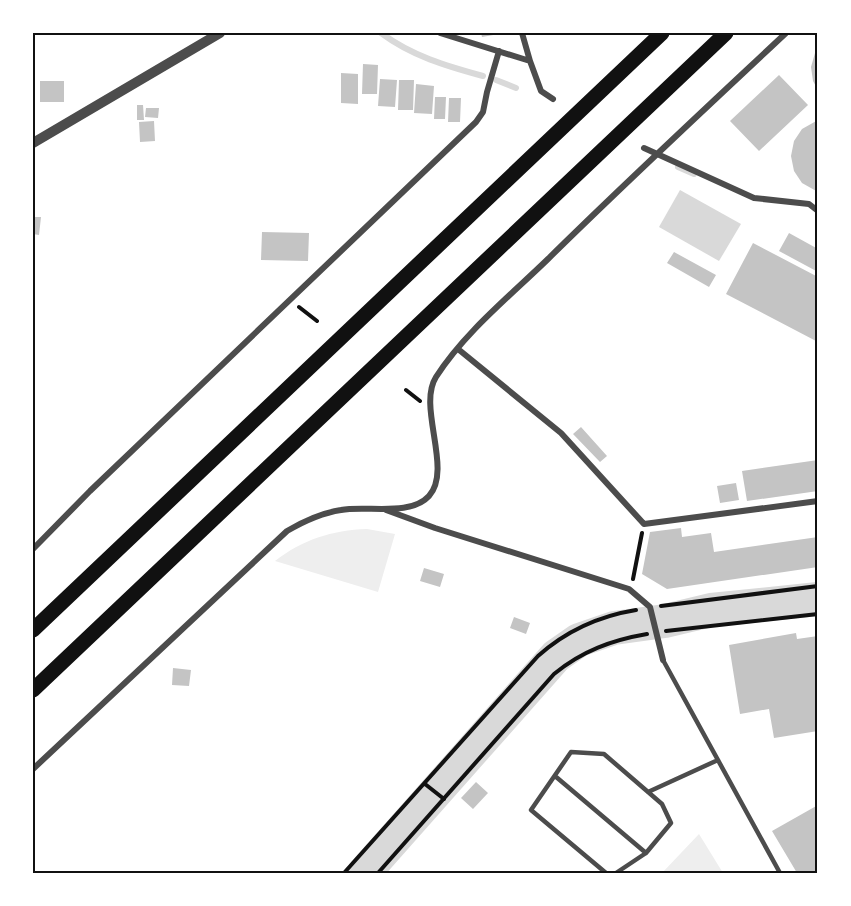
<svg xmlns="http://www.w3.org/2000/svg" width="851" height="906" font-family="Rubik,sans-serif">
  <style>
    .green { fill: #eee }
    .water { fill: #d9d9d9 }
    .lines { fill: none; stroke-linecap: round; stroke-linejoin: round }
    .stream { stroke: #d9d9d9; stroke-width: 6 }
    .river { stroke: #d9d9d9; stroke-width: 34 }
    .building { fill: #c4c4c4 }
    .path { stroke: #111; stroke-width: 4 }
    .service { stroke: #4c4c4c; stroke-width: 4.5 }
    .minor { stroke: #4c4c4c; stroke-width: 6 }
    .tertiary { stroke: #4c4c4c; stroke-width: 10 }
    .motorway { stroke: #111; stroke-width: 15 }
    .neatline { fill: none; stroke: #111; stroke-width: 2 }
  </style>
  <rect width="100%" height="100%" fill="#fff"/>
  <path class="green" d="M367 529 395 534 378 592 275 561C302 540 332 530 367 529Z
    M699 834 723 873H662Z"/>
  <path class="water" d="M680 190 741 224 719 261 659 227Z"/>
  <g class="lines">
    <path class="stream" d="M381 33C412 56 446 66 483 76
      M496 80 516 88
      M678 167 694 174"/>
    <path class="river" d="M364 873 556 656 579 640 614 628 665 621 711 610 818 599"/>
  </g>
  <path class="building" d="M481 33H498L499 34 482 37Z
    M818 49V90L813 81 811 67 815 53Z
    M363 64 378 65 377 94H362Z
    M341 73 358 74V104L341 103Z
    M779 75 808 105 759 151 730 121Z
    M380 79 397 80 395 107 378 106Z
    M399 80H414L413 110H398Z
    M40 81H64V102H40Z
    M416 84 434 86 432 114 414 113Z
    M435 97H446L445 119H434Z
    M449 98H461L460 122H448Z
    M137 105H143L144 120H137Z
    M146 108H159L158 118 145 117Z
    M818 120V192L802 183 794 171 791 156 794 141 802 129Z
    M154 121 155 141 140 142 139 122Z
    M33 217H41L39 235 33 234Z
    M262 232 309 233 308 261 261 260Z
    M789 233 818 249V272L779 251Z
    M753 243 818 277V337L816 341 726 294Z
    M674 252 716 275 709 287 667 263Z
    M581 427 607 456 600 462 573 434Z
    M818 460V491L747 501 742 471Z
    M736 483 739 500 720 503 717 486Z
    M681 528 682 537 711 533 714 552 818 537V567L667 589 642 574 650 532Z
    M424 568 444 574 440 587 420 581Z
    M514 617 530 623 526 634 510 628Z
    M796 633 797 639 818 636V731L774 738 769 709 740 714 729 645Z
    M173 668 191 670 189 686 172 685Z
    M476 782 488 793 473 809 461 798Z
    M818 805V873H797L772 831Z"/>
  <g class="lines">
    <path class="path" d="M299 307 317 321
      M406 390 420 401
      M633 579 642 533
      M661 606 818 586
      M666 631 818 614
      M425 784 444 799
      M344 873 538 656C566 631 599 616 636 610
      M378 873 554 674C582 651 612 640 647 634"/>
    <path class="service" d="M663 660 780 873
      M555 776 646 853
      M648 792 718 760
      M606 873 531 810 571 752 604 754 662 804 671 823 646 853 616 873"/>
    <path class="minor" d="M440 33 530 61 541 91 553 99
      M522 33 530 61
      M644 148 754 198 809 204 818 211
      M458 349 561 433 644 524 818 501
      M386 510 435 528 629 589 650 607 663 660
      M33 549 90 491 476 122 483 112 487 92 499 51
      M33 769 287 531C304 521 321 513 341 510 366 505 410 517 429 496 453 469 417 407 436 377 465 332 510 296 548 259 626 182 706 108 786 33"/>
    <path class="tertiary" d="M33 143 220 33"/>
    <path class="motorway" d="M33 630 662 33
      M33 690 726 33"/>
  </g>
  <rect width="851" height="906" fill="none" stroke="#ffffff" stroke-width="69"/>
  <rect x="34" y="34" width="782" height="838" class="neatline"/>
</svg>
